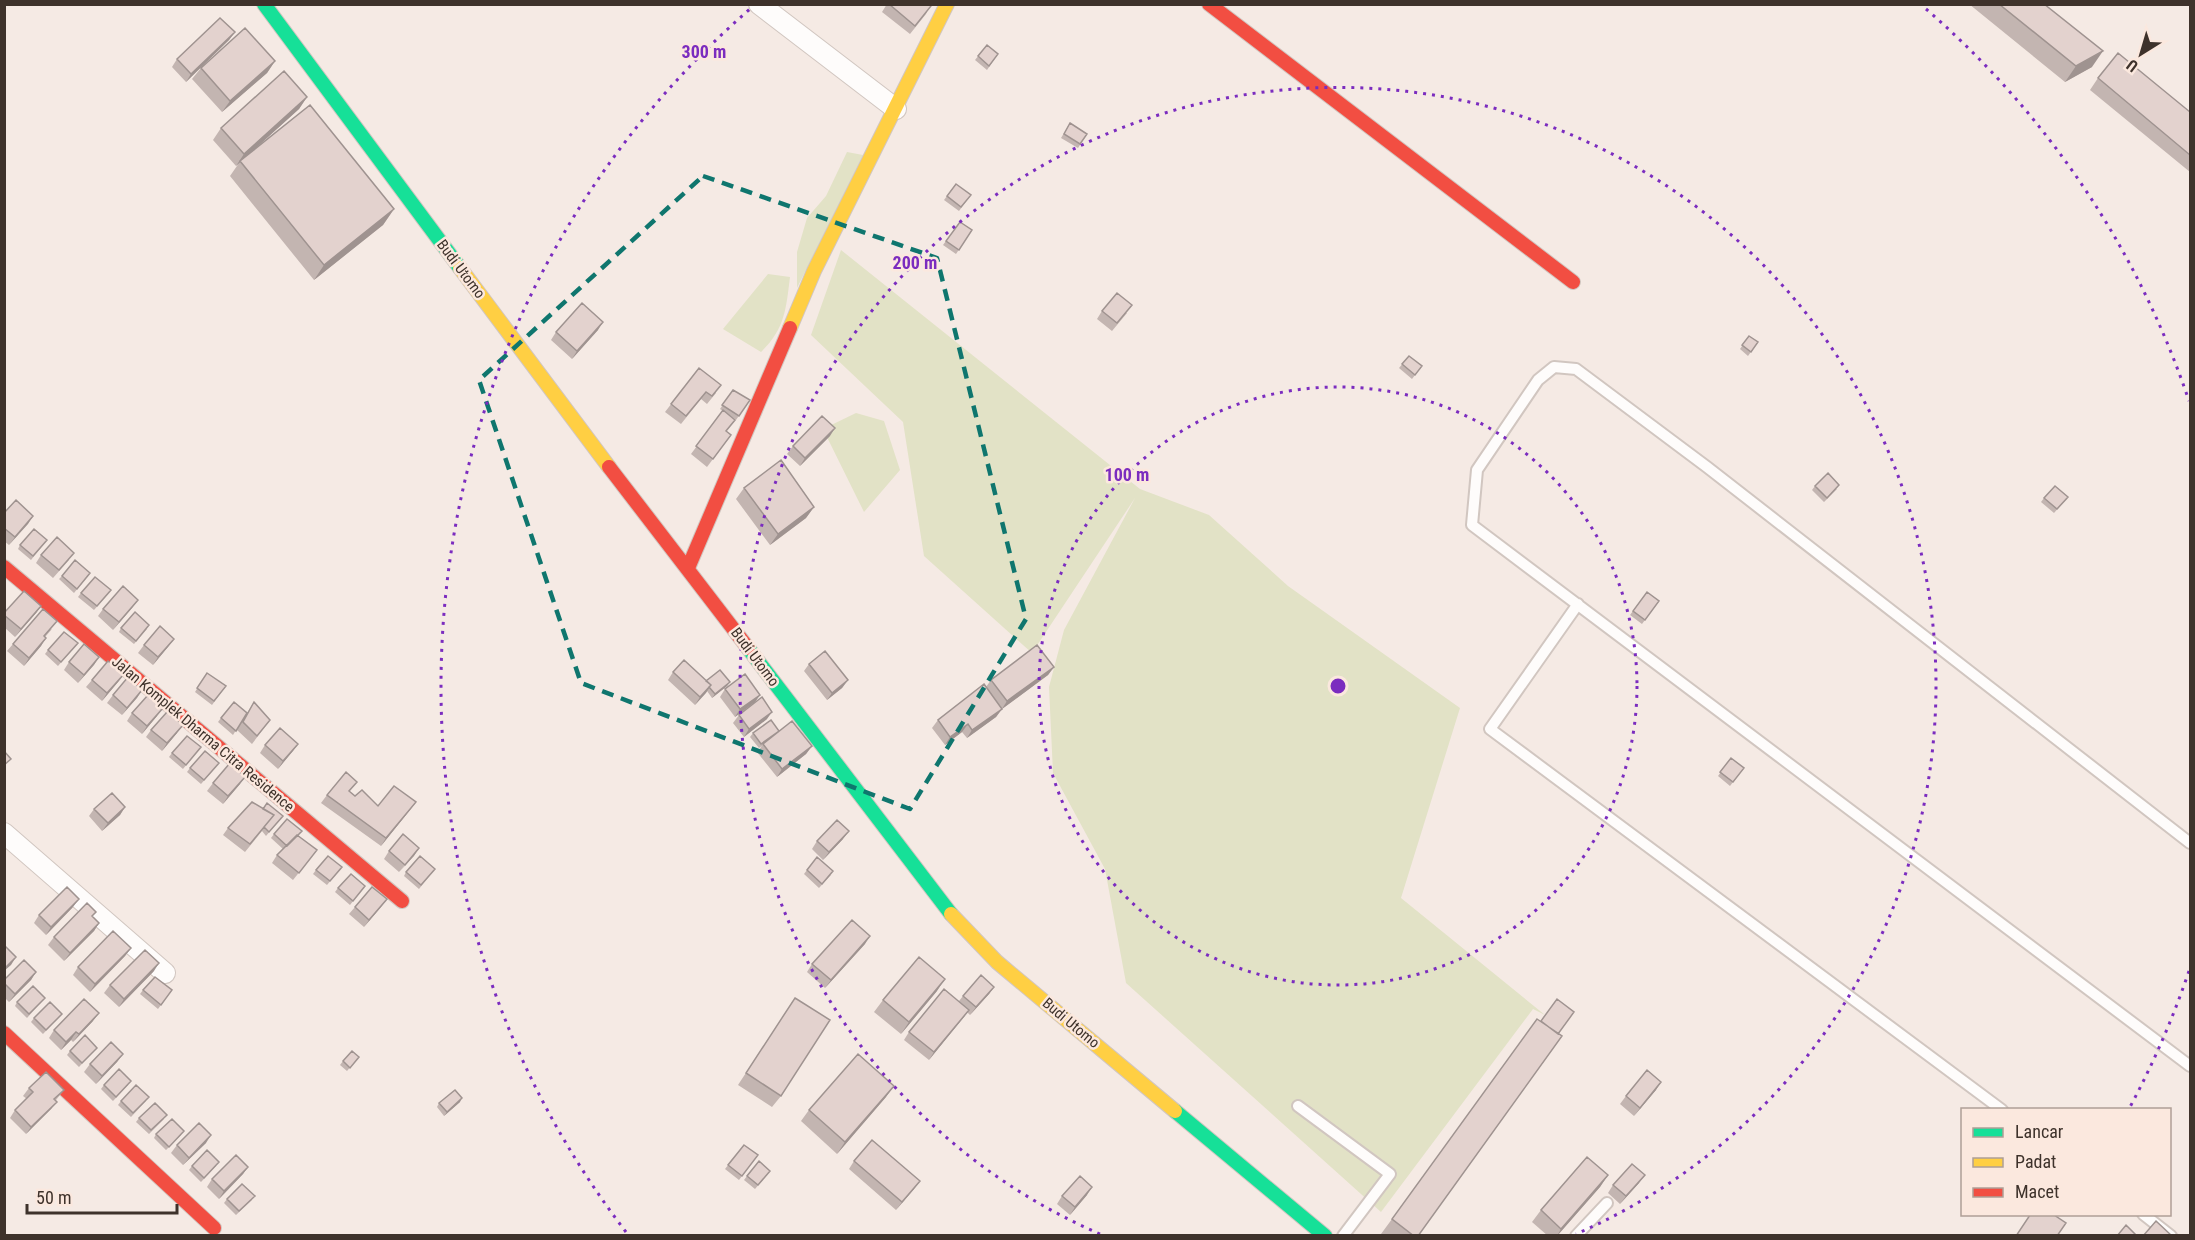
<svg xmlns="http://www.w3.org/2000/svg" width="2195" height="1240" font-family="'Roboto Condensed',sans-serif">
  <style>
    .green { fill: #e2e2c6 }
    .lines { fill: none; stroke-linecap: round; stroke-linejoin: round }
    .lane-casing { stroke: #d1c6c0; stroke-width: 14 }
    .street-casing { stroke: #d1c6c0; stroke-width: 22 }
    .fast-casing { stroke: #d1c6c0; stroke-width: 16 }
    .slow-casing { stroke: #d1c6c0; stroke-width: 16 }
    .jam-casing { stroke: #d1c6c0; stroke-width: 16 }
    .lane { stroke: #fefcfb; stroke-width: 10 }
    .street { stroke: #fefcfb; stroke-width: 20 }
    .fast { stroke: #16e098; stroke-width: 14 }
    .slow { stroke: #ffcf43; stroke-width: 14 }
    .jam { stroke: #f24e42; stroke-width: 14 }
    .wall { fill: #c3b5b1 }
    .shaded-wall { fill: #9f9390 }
    .building { fill: #e3d2ce; stroke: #9f9390; stroke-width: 1.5 }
    .marked { fill: none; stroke: #0f766e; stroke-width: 4.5; stroke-dasharray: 12 8; stroke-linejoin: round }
    .ring { fill: none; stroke: #7b2cbf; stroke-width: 3; stroke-dasharray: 3 6 }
    .labels { text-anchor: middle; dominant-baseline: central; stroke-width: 5; stroke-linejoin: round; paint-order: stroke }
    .street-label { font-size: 15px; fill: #3e322b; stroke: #fbe8de }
    .centre { fill: #7b2cbf; stroke: #fbe8de; stroke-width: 3 }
    .ring-label { font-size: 18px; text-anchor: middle; font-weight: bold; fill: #7b2cbf; stroke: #fbe8de; stroke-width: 5; stroke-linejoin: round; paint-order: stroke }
  </style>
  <rect width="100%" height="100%" fill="#f5eae4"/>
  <path class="green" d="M847 152 863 155 797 288V252L807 218 826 196Z
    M841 250 1140 489 1209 515 1288 586 1460 708 1401 898 1545 1015 1533 1009 1381 1212 1126 983 1105 869 1053 773 1049 687 1064 630 1135 498 1032 653 924 556 903 422 811 335Z
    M768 274 790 277C786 309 785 329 761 352L723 329Z
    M856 413 884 421 900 470 864 512 823 429Z"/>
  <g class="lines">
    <defs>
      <path id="lane" d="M1578 604 1490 729 2002 1110
        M2190 843 1707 467 1576 369 1554 367 1538 380 1477 470 1472 525 2190 1066
        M1298 1106 1390 1174 1343 1236
        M2143 1214 2171 1236
        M1576 1236 1607 1203"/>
      <path id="street" d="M759 4 896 109
        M4 833 165 973"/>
      <path id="fast" d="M264 4 460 268
        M748 648 951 914
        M1175 1111 1325 1236"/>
      <path id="slow" d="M460 268 609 467
        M790 328 814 271 947 4
        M951 914 997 962 1175 1111"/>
      <path id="jam" d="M1209 4 1573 282
        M609 467 748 648
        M4 567 402 901
        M688 568 790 328
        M4 1033 214 1228"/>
    </defs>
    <use href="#lane" class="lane-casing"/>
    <use href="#street" class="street-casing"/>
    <use href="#fast" class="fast-casing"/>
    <use href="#slow" class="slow-casing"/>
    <use href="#jam" class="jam-casing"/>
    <use href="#lane" class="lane"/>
    <use href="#street" class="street"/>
    <use href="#fast" class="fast"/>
    <use href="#slow" class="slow"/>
    <use href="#jam" class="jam"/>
  </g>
  <path class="wall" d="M887 4H930L926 14 910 34 882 12Z
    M1969 4H2044L2092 67 2065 82Z
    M235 32 229 40 186 82 172 67 177 59Z
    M987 45 998 54 987 70 975 60Z
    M275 61 267 73 222 112 192 79 201 68Z
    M2098 78 2190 112V172L2090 90Z
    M307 97 299 109 248 155 394 209 383 225 314 280 230 176 239 163 236 166 213 140 221 128Z
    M1070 123 1087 134 1078 148 1061 138Z
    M956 184 971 195 959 211 944 200Z
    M960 222 972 230 956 254 943 245Z
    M1102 311 1127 313 1112 331 1097 319Z
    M598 330 572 359 551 340 556 332Z
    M1749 336 1758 342 1748 356 1740 349Z
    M1409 356 1422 366 1412 379 1399 368Z
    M699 368 716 393 707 404 701 399 681 424 665 412Z
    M733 390 750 400 736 420 728 414 726 432 731 435 707 467 691 454 723 411 720 409Z
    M830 436 800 466 787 454 793 446Z
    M1815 486 1837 489 1824 502 1812 490Z
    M744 488 814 507 806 518 770 545 736 499Z
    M2068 497 2054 513 2041 502 2044 498Z
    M4 513 33 516 9 545 4 541Z
    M44 544 31 560 18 549 20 545Z
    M41 555 69 560 53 578 36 563Z
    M62 576 87 577 74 593 59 579Z
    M1647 592 1659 601 1642 624 1630 615Z
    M81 593 108 594 94 610 78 597Z
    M138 600 113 630 98 616 103 609Z
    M41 606 36 613 15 637 4 627V613Z
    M121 628 147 629 134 644 119 632Z
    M52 629 45 637 41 646 24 666 7 651 13 644Z
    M174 639 153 665 138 653 144 645Z
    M78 643 58 666 45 654 48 650Z
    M99 657 78 683 64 670 69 662Z
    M809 664 848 680 842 688 827 700 804 671Z
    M1054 667 1048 675 1002 709 996 717 967 738 962 732 945 745 932 728 938 720 986 687 991 680Z
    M673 672 706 681 730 682 727 686 712 698 707 691 695 705 668 680Z
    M207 673 226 686 212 705 195 692Z
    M124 674 118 682 102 701 86 687 92 680Z
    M725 689 760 695 755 702 735 717 720 697Z
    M142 690 122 715 107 703 113 695Z
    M254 702 270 720 252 744 237 730 243 719 233 735 218 722 221 718 247 713Z
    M132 713 157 716 142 734 127 721Z
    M739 715 767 719 744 737 733 723Z
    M151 730 177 733 162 751 146 737Z
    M753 733 812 746 806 754 777 777 757 752 762 746 759 748 750 737Z
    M298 744 278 769 260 753 265 745Z
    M201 747 183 769 169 757 172 753Z
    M1731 758 1744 768 1730 786 1718 776Z
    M216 767 201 784 187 772 190 768Z
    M213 783 240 784 223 804 207 791Z
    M350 792 355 796 378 806 416 802 381 846 321 803 327 795Z
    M125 807 120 815 102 831 89 816 94 809Z
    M263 809 283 816 266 836 262 831 245 852 223 835 228 828Z
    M274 834 298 836 317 850 293 880 272 863 277 855 283 849 271 838Z
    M843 839 823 860 812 849 817 841Z
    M419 848 399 872 384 859 389 851Z
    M342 867 327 885 313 874 316 870Z
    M435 869 419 889 404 876 406 872Z
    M807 870 831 875 819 888 804 874Z
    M365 886 350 905 335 892 338 888Z
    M387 899 364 927 349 914 355 907Z
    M73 907 46 935 34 923 39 915Z
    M92 917 99 923 94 931 64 961 48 945 54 937Z
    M865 944 825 988 807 972 812 964Z
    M131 948 125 956 90 992 73 975 78 967Z
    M154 971 119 1007 104 993 110 985Z
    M36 972 31 980 9 1002 4 997V980Z
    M994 987 989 994 970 1015 967 1012 929 1060 904 1040 909 1032 959 1001 963 996Z
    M143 990H172L158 1009 140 994Z
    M937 991 901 1034 874 1012 883 1000Z
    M45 998 27 1018 15 1006 17 1002Z
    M795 998 781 1096 772 1107 738 1085Z
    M62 1014 43 1034 31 1022 34 1018Z
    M93 1021 73 1042 71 1040 61 1050 49 1038 54 1030Z
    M97 1048 79 1067 67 1055 70 1051Z
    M123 1054 117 1062 96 1084 84 1072 90 1064Z
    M359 1057 347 1071 340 1065 343 1061Z
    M104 1085H128L113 1101 101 1089Z
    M29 1088 64 1090 56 1100 51 1109 26 1134 10 1118 15 1110 27 1099 23 1096Z
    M1656 1090 1634 1116 1620 1104 1626 1096Z
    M886 1097 837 1154 801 1121 809 1110Z
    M121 1101H146L131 1117 118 1105Z
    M460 1102 444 1116 437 1107 439 1103Z
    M139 1118 164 1119 149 1134 136 1122Z
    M156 1134 181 1135 166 1150 154 1138Z
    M206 1143 183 1165 171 1153 177 1145Z
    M744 1145 758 1155 739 1180 725 1169Z
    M854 1161 914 1189 896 1210 849 1169Z
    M192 1166H216L201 1182 189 1170Z
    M248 1167 243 1174 219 1199 207 1187 212 1179Z
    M767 1175 755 1189 744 1180 747 1176Z
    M1608 1175 1600 1187 1557 1236H1548L1532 1222 1541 1210Z
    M1639 1183 1620 1204 1608 1193 1613 1185Z
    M1087 1195 1070 1215 1057 1204 1062 1196Z
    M227 1199 252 1200 236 1215 224 1203Z
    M1392 1219 1418 1236H1382L1381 1234Z"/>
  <path class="shaded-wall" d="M235 32 229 40 186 82 191 74Z
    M2103 51 2092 67 2065 82 2076 66Z
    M275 61 267 73 222 112 230 101Z
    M307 97 299 109 236 166 244 154Z
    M394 209 383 225 314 280 324 265Z
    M603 322 598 330 572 359 577 351Z
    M835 428 830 436 800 466 805 458Z
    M814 507 806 518 770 545 778 534Z
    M33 516 28 524 9 545 15 537Z
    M138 600 132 608 113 630 119 622Z
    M41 606 36 613 15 637 21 629Z
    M46 638 41 646 24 666 29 658Z
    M174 639 168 647 153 665 158 657Z
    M99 657 94 665 78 683 84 675Z
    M1054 667 1048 675 1002 709 996 717 967 738 972 730 1002 709 1007 701Z
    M124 674 118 682 102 701 107 693Z
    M848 680 842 688 827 700 832 693Z
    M730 682 727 686 712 698 715 694Z
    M711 685 706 693 695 705 700 697Z
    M142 690 137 698 122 715 127 708Z
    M760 695 755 702 735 717 740 709Z
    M163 708 157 716 142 734 147 726Z
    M772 712 767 719 744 737 749 729Z
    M968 724 962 732 945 745 950 737Z
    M183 725 177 733 162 751 167 743Z
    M298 744 293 751 278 769 283 761Z
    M812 746 806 754 777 777 782 769Z
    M245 777 240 784 223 804 228 796Z
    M416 802 410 810 381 846 386 838Z
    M125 807 120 815 102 831 108 823Z
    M849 831 843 839 823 860 829 852Z
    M419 848 414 856 399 872 405 865Z
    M79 899 73 907 46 935 51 927Z
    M387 899 381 907 364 927 369 920Z
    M99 923 94 931 64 961 70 953Z
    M870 936 865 944 825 988 831 980Z
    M131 948 125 956 90 992 95 984Z
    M16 957 11 965 4 971V969Z
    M159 963 154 971 119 1007 124 999Z
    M36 972 31 980 9 1002 15 994Z
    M945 979 937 991 901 1034 909 1022Z
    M994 987 989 994 970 1015 976 1007Z
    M969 1010 964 1017 929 1060 934 1052Z
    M99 1013 93 1021 73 1042 79 1034Z
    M76 1032 71 1040 61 1050 66 1042Z
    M123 1054 117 1062 96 1084 102 1076Z
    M1661 1082 1656 1090 1634 1116 1640 1108Z
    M894 1086 886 1097 837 1154 845 1142Z
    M462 1098 460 1102 444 1116 447 1112Z
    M57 1102 51 1109 26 1134 31 1127Z
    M211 1135 206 1143 183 1165 189 1158Z
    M248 1167 243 1174 219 1199 224 1191Z
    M1608 1175 1600 1187 1557 1236 1561 1229Z
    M1645 1175 1639 1183 1620 1204 1626 1196Z
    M920 1181 914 1189 896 1210 902 1202Z
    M1092 1187 1087 1195 1070 1215 1075 1207Z"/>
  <path class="building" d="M889 4H930L931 6 915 26Z
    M1999 4H2044L2103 51 2076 66Z
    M220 18 235 32 191 74 177 59Z
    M245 28 275 61 230 101 201 68Z
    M987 45 998 54 989 66 978 56Z
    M2118 53 2190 112V155L2098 78Z
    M284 71 307 97 244 154 221 128Z
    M310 105 394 209 324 265 240 161Z
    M1070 123 1087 134 1080 144 1064 134Z
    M956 184 971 195 961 207 947 196Z
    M960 222 972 230 959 250 946 241Z
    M1117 293 1132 305 1117 323 1102 311Z
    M582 303 603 322 577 351 556 332Z
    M1749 336 1758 342 1751 352 1742 345Z
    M1409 356 1422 366 1415 375 1402 364Z
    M699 368 721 385 712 396 706 392 686 416 671 404Z
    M733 390 750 400 739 416 722 405Z
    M723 410 735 420 726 431 731 435 713 459 696 446Z
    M822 416 835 428 805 458 793 446Z
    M781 460 814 507 778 534 744 488Z
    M1828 473 1839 485 1827 498 1815 486Z
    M2055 486 2068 497 2057 509 2044 498Z
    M16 500 33 516 15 537 4 528V513Z
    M34 529 47 540 33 556 20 545Z
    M57 537 74 553 59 570 41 555Z
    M75 560 90 573 77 589 62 576Z
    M95 577 111 590 97 606 81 593Z
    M123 586 138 600 119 622 103 609Z
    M24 591 41 606 21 629 4 615V613Z
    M1647 592 1659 601 1645 620 1633 611Z
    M43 609 57 621 44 636 46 638 29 658 13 644Z
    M135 612 149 625 136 641 121 628Z
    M160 626 174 639 158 657 144 645Z
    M64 632 78 643 61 662 48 650Z
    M84 644 99 657 84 675 69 662Z
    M1037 645 1054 667 1007 701 991 680Z
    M825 651 848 680 832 693 809 664Z
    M684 660 711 685 700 697 673 672Z
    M108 661 124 674 107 693 92 680Z
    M720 670 730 682 715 694 709 687 711 685 706 681Z
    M207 673 226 686 214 701 197 688Z
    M745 674 760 695 740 709 725 689Z
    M128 677 142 690 127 708 113 695Z
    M984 684 1002 709 972 730 968 724 950 737 938 720Z
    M148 695 163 708 147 726 132 713Z
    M762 697 772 712 749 729 739 715Z
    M234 702 247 713 236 731 221 718Z
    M254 702 270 720 257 736 243 722Z
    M167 712 183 725 167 743 151 730Z
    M771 720 779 731 761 744 753 733Z
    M792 721 812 746 782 769 763 744Z
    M280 728 298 744 283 761 265 745Z
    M187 736 201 747 186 765 172 753Z
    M4 751 11 759 4 765Z
    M205 751 219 763 204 780 190 768Z
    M1731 758 1744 768 1733 782 1720 772Z
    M230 763 245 777 228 796 213 783Z
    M346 772 357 782 349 791 355 796 362 790 378 806 394 786 416 802 386 838 327 795Z
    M112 793 125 807 108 823 94 809Z
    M252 802 274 815 250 844 228 828Z
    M267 803 283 816 269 832 264 827 274 815 263 809Z
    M287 819 302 831 287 846 274 834Z
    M837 820 849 831 829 852 817 841Z
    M403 834 419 848 405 865 389 851Z
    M297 835 317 850 299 873 277 855Z
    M328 856 342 867 330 881 316 870Z
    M420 856 435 869 421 885 406 872Z
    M817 857 833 871 822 884 807 870Z
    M351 874 365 886 353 901 338 888Z
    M67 887 79 899 51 927 39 915Z
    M372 887 387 899 369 920 355 907Z
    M87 903 96 912 92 916 99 923 70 953 54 937Z
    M852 920 870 936 831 980 812 964Z
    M113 931 131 948 95 984 78 967Z
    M4 945 16 957 4 969Z
    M145 950 159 963 124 999 110 985Z
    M919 957 945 979 909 1022 883 1000Z
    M24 960 36 972 15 994 4 983V980Z
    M981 975 994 987 976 1007 963 996Z
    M155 977 172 990 161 1005 143 990Z
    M33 986 45 998 29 1014 17 1002Z
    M944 989 969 1010 934 1052 909 1032Z
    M795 998 830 1020 781 1096 746 1073Z
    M84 999 99 1013 79 1034 76 1032 66 1042 54 1030Z
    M1557 999 1574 1012 1558 1034 1541 1021Z
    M50 1002 62 1014 46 1030 34 1018Z
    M1537 1019 1562 1036 1418 1236H1414L1392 1219Z
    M85 1035 97 1048 82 1063 70 1051Z
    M111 1042 123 1054 102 1076 90 1064Z
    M352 1051 359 1057 350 1068 343 1061Z
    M858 1054 894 1086 845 1142 809 1110Z
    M119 1069 131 1081 116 1097 104 1085Z
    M1647 1070 1661 1082 1640 1108 1626 1096Z
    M46 1072 64 1090 54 1099 57 1102 31 1127 15 1110 33 1092 29 1088Z
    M136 1085 149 1097 133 1113 121 1101Z
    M455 1090 462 1098 447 1112 439 1103Z
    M155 1103 167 1115 151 1130 139 1118Z
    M172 1119 184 1131 169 1147 156 1134Z
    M199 1123 211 1135 189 1158 177 1145Z
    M872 1140 920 1181 902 1202 854 1161Z
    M744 1145 758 1155 742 1176 728 1165Z
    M207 1150 219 1162 204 1178 192 1166Z
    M236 1155 248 1167 224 1191 212 1179Z
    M1587 1157 1608 1175 1561 1229 1541 1210Z
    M759 1161 770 1171 758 1185 747 1176Z
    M1632 1164 1645 1175 1626 1196 1613 1185Z
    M1080 1176 1092 1187 1075 1207 1062 1196Z
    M242 1184 255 1196 239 1211 227 1199Z
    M2030 1215H2054L2066 1223 2057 1236H2016Z
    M2156 1221 2172 1236H2143Z
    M2126 1225 2137 1236H2117Z"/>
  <path class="marked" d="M703 176 937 258 1026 619 910 809 581 683 479 380Z"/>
  <g class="ring">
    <circle cx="1338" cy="686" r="299"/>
    <path d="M1100 1234A598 598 0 1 1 1576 1234"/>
    <path d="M2189 971A897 897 0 0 1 2130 1107M626 1232A897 897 0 0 1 750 9M1926 9A897 897 0 0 1 2189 401"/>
  </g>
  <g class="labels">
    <g class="street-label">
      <text transform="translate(461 269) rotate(53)">Budi Utomo</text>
      <text transform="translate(755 657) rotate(53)">Budi Utomo</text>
      <text transform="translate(203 734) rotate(40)">Jalan Komplek Dharma Citra Residence</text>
      <text transform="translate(1071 1023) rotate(40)">Budi Utomo</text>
    </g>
  </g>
  <circle cx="1338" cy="686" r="9" class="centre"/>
  <g class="ring-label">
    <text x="704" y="58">300 m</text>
    <text x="915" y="269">200 m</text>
    <text x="1127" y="481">100 m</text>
  </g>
  <rect width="2195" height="1240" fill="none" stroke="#3e322b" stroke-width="12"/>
  <rect x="1961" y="1108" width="210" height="108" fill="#fbe8de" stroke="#af9f96" stroke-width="1.5"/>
  <rect x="1973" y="1128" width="30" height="9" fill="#16e098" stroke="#af9f96" stroke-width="1.5"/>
  <text x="2015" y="1138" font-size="18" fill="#3e322b">Lancar</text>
  <rect x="1973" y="1158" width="30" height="9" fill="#ffcf43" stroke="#af9f96" stroke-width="1.5"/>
  <text x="2015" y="1168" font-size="18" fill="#3e322b">Padat</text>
  <rect x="1973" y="1188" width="30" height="9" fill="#f24e42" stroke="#af9f96" stroke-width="1.5"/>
  <text x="2015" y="1198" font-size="18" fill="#3e322b">Macet</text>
  <g transform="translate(2141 54) rotate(217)" stroke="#fbe8de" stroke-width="4.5" paint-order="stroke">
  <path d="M0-4.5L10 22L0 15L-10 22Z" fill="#3e322b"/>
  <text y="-9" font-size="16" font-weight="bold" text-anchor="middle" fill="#3e322b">U</text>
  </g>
  <path d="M27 1204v9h150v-9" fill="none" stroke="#3e322b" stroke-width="3"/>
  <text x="36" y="1204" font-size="18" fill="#3e322b" stroke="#fbe8de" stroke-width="4.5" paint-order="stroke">50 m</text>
</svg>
